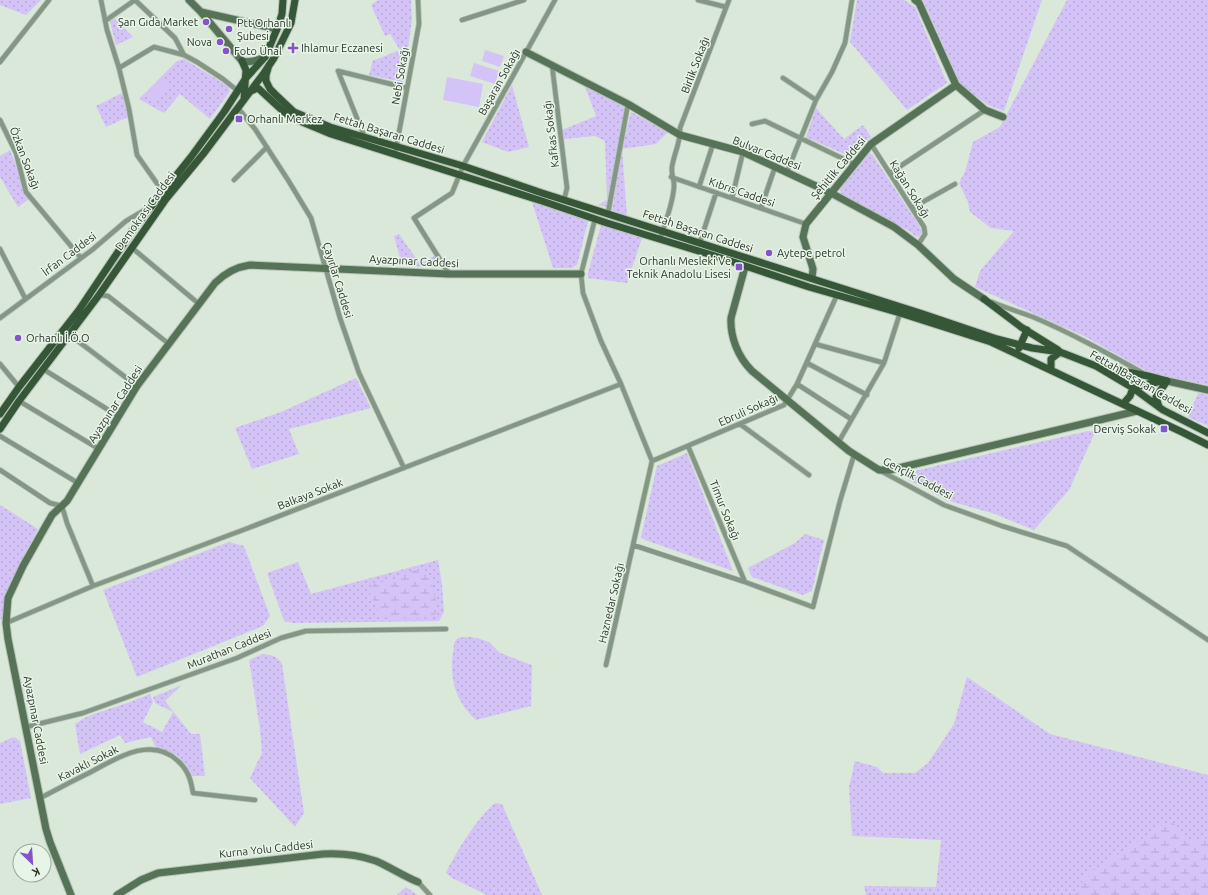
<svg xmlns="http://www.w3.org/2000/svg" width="1208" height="895" font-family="Ubuntu,sans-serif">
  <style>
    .green { fill: url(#green-dots) }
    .wetland { fill: url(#wetland-marsh) }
    .pitch { fill: #d4c3f6 }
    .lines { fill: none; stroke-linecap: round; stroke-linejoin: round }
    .street-casing { stroke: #b7c4b7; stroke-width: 6 }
    .secondary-casing { stroke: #b7c4b7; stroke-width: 9 }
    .primary-casing { stroke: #b7c4b7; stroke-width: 9 }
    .street { stroke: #849784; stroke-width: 4.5 }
    .secondary { stroke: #567257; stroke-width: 7 }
    .primary { stroke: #365737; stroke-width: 7 }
    .poi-dot { fill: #8553cb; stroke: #e7f5e6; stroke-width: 1.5 }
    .labels { text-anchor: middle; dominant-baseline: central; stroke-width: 3; stroke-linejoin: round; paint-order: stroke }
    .poi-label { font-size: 11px; fill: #2d332d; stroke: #e7f5e6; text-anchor: start }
    .street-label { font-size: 11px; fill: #2d332d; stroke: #e7f5e6 }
  </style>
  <defs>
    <pattern id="green-dots" width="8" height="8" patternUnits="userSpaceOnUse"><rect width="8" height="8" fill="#d4c3f6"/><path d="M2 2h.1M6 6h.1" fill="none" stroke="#b6a8d3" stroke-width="1.8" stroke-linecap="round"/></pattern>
    <pattern id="wetland-marsh" width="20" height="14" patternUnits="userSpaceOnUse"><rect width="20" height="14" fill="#d4c3f6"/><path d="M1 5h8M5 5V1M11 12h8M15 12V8" fill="none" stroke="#b6a8d3"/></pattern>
  </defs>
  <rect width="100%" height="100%" fill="#d9e8d9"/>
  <path class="green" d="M0 0H41L26 15 0 5Z
    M378 0H411L412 20 403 82 369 75 373 60H375L400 50 390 34 385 36 371 5Z
    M857 0H904L915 7 947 83 907 110 850 42Z
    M923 0H1042L1004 111 988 105 960 84Z
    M1067 0H1208V385L1150 373 1086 337 975 287 980 271 1014 231 991 228 970 212 968 202 959 183 965 172 973 142 1000 127Z
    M114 18 133 37 116 45 110 21Z
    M184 59 228 86 230 91 210 119 180 94 164 113 139 99 177 61Z
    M584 84 625 108 607 207 598 205 607 200 605 141 595 136 564 139 562 130 596 116Z
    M512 85 529 147 508 152 482 142Z
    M122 93 128 117 106 127 96 106Z
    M816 108 844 139 863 125 871 137 865 141 853 157H851L806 137Z
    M631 112 668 132 656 144 622 149 627 216 612 210 622 149Z
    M10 150 29 199 18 207 0 177V156Z
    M869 153 872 154 920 227 922 232 919 237 915 236 911 232 841 194 840 189Z
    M532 202 588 221 577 265 572 268H553Z
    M601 225 642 238 627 283 588 278V273Z
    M399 234 420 264 434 256 441 268 402 265 394 236Z
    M356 378 371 408 289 429 299 454 252 469 235 428 281 412Z
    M1198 393 1208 395V426L1188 417Z
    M1088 431 1095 432 1069 490 1034 530 995 514 946 500 924 487 908 480 910 472Z
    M687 453 733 571 645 540 641 537 657 466Z
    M0 505 38 529 20 563 5 597 2 619 0 620Z
    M805 534 824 540 812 591 803 595 752 577 748 568 795 543Z
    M229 542 244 546 270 616 263 626 137 677 103 590Z
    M438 560 442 584 444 612 439 621 293 623 284 621 267 573 298 562 311 594Z
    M469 637 477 638 489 642 500 653 532 665 531 706 476 720C456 702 449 679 453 653 454 649 453 642 457 639 460 637 466 637 469 637Z
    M263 654C271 655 278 656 282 664L304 813 295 827 250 778 262 753 260 729 249 660Z
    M967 677 1050 734 1208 775V895H866L864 886 936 887 941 840 852 836 849 787 855 761 877 767 883 773H915L928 763 954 724Z
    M182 685 165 701 191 734H200L205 776H191C186 760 172 749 156 748L151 737 125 743 120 735 80 754 75 724 88 716 130 702 150 694 153 702 143 722 162 732 173 712 155 703 153 697Z
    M14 737 20 741 31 798 0 804V743Z
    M495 803 502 804 542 895H487L452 878 446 873C456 852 477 818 495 803Z
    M406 887 417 895H397Z"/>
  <path class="wetland" d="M425 570 431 578 438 611 430 618 393 619 381 617 370 594 373 584 392 580 410 571Z
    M1171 820 1189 841 1208 838V895H1075L1086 875Z"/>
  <path class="pitch" d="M485 50 504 56 500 67 482 61Z
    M474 63 499 71 495 84 470 76Z
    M447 77 483 84 479 107 443 100Z
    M162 80 170 88 154 104 146 96Z"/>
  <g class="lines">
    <defs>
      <path id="street" d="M101 0 107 30 119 68 129 109 137 155 163 192
        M135 0 175 38 184 55 197 62 223 79 238 91
        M698 0 726 7
        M462 20 524 0
        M105 21 135 0
        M0 62 49 0
        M552 65 567 188 564 200
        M119 68 154 47 184 55
        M338 71 365 138
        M338 71 407 88
        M783 78 816 100 787 172
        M816 100 832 72 845 43 852 0
        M238 108 255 129 288 180 311 218 340 318 359 373 404 468
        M0 120 16 153 26 192 81 258
        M752 124 765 121 854 164
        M871 144 924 227 925 234 918 245
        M395 154 419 24 418 0
        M890 173 985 110
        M671 177 806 224
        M234 180 267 147
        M699 187 713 144
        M732 198 743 152
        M761 208 775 167
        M912 208 955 184
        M608 213 628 104
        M595 219 581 274 583 293 601 341 621 384 652 461 633 545 745 582 813 607 840 501 854 455
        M660 239C665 223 674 201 674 185 674 178 671 175 672 167 674 153 681 142 680 128L729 0
        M700 242 716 193
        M131 247 199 304
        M0 249 25 298
        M449 274 414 218 452 193 463 166 555 0
        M99 295 108 296 169 344
        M992 302C1006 308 1020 312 1033 317 1071 333 1107 353 1143 373
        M0 318 92 250 126 221 148 208
        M70 335 137 386
        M815 344 884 363
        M807 363 867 395
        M0 364 19 387
        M43 369 118 416
        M797 384 851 419
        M19 401 99 449
        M740 424 809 475
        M0 436 78 483
        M838 443 884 363 900 313
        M688 446 745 582
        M652 461 784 405 797 384 837 295
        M0 470 50 503 62 506 67 523 93 586
        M881 471 944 505 1002 526 1067 546 1208 640
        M6 623 93 586 243 530 621 384
        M606 665 633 545
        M26 727 83 713 237 658 281 638 306 631 446 629
        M40 798C56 790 72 781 89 773 115 759 151 735 178 761 188 770 191 780 193 793L255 800
        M418 882 430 895"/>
      <path id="secondary" d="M189 0 201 12 242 61C251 63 257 60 265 57
        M915 0 919 3 956 85 985 110 1003 117
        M201 12 277 29
        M526 52 628 104 680 135 743 152 831 193 894 227 918 245 954 279 984 299
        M745 267 731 318C730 337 738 357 752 371L849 451 879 470H890L1137 411
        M812 278 813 269 803 237 806 224 871 144 956 85
        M1167 381 1208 390
        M71 895 50 842 46 829 8 639 6 623 8 598 23 566 44 529 52 515 67 501 137 386 215 283C225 273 236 267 250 265L449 274H581
        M117 895 141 880 158 873 323 854C341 853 359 855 376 861 390 867 403 876 418 882"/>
      <path id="primary" d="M242 61 246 70 244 99
        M269 65 266 75V81L270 89 275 94 294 112 330 127 463 166 542 193 923 314 997 339 1032 348 1060 352 1096 366 1133 388 1163 410 1208 433
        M251 91 257 88 259 89 285 113 295 119 331 134 542 201 607 223 712 255 809 287 900 313 991 342 1182 432 1208 445
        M984 299 1021 327 1058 350
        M1019 348 1027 330
        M1102 367 1148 376 1167 381
        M1051 369V359L1060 352
        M1123 404 1130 396 1133 388 1148 384 1162 381
        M1159 407 1156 397 1167 381
        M0 414 19 387 79 310 134 228 191 157 224 112 246 78 265 57 277 29 282 14 283 0
        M0 429 19 401 99 295 166 199 204 153 264 73 274 58 291 23 295 0"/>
    </defs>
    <use href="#street" class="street-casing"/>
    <use href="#secondary" class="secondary-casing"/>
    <use href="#primary" class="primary-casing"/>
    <use href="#street" class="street"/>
    <use href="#secondary" class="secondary"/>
    <use href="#primary" class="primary"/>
  </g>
  <g class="poi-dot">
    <circle cx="206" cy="22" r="4"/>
    <circle cx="229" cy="29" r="4"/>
    <circle cx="220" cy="42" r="4"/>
    <path d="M291 42h4v4h4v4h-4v4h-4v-4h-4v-4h4z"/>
    <circle cx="226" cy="51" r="4"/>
    <rect x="235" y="115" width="8" height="8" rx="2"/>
    <circle cx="769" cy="253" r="4"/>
    <rect x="735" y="263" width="8" height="8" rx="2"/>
    <circle cx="18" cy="338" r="4"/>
    <rect x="1160" y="425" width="8" height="8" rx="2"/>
  </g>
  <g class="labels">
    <g class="poi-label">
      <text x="198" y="22" text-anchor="end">Şan Gıda Market</text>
      <text x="237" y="23">Ptt Orhanlı<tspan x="237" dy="13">Şubesi</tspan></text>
      <text x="212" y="42" text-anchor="end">Nova</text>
      <text x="301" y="48">Ihlamur Eczanesi</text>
      <text x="234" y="51">Foto Ünal</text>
      <text x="247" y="119">Orhanlı Merkez</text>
      <text x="777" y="253">Aytepe petrol</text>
      <text x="731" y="261" text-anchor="end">Orhanlı Mesleki Ve<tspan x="731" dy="13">Teknik Anadolu Lisesi</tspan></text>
      <text x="26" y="338">Orhanlı İ.Ö.O</text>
      <text x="1156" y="429" text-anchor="end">Derviş Sokak</text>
    </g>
    <g class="street-label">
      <text transform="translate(695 65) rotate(-69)">Birlik Sokağı</text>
      <text transform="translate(400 76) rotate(-80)">Nebi Sokağı</text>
      <text transform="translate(499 82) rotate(-61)">Başaran Sokağı</text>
      <text transform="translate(389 133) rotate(17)">Fettah Başaran Caddesi</text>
      <text transform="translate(551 134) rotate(-97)">Kafkas Sokağı</text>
      <text transform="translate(767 153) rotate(22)">Bulvar Caddesi</text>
      <text transform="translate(25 158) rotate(69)">Özkan Sokağı</text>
      <text transform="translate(838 168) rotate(-50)">Şehitlik Caddesi</text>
      <text transform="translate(910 189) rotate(58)">Kağan Sokağı</text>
      <text transform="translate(742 192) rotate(19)">Kıbrıs Caddesi</text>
      <text transform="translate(145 211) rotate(-54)">Demokrasi Caddesi</text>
      <text transform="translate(698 231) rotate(18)">Fettah Başaran Caddesi</text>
      <text transform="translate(69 254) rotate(-37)">İrfan Caddesi</text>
      <text transform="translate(414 261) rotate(3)">Ayazpınar Caddesi</text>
      <text transform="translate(338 280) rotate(73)">Çayırlar Caddesi</text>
      <text transform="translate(1141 382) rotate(30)">Fettah Başaran Caddesi</text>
      <text transform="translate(115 404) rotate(-57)">Ayazpınar Caddesi</text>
      <text transform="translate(748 410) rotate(-24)">Ebruli Sokağı</text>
      <text transform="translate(918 478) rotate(28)">Gençlik Caddesi</text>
      <text transform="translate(310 494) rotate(-21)">Balkaya Sokak</text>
      <text transform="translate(725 510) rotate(68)">Timur Sokağı</text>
      <text transform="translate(611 603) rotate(-77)">Haznedar Sokağı</text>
      <text transform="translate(229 649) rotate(-22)">Murathan Caddesi</text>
      <text transform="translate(36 720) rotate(79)">Ayazpınar Caddesi</text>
      <text transform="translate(88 763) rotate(-27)">Kavaklı Sokak</text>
      <text transform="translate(266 849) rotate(-6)">Kurna Yolu Caddesi</text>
    </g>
  </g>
  <g transform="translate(32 863) rotate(155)"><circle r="19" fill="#e7f5e6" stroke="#9da79c"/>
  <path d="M0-3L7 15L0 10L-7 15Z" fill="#8553cb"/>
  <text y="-6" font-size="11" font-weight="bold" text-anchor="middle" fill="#2d332d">K</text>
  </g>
</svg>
